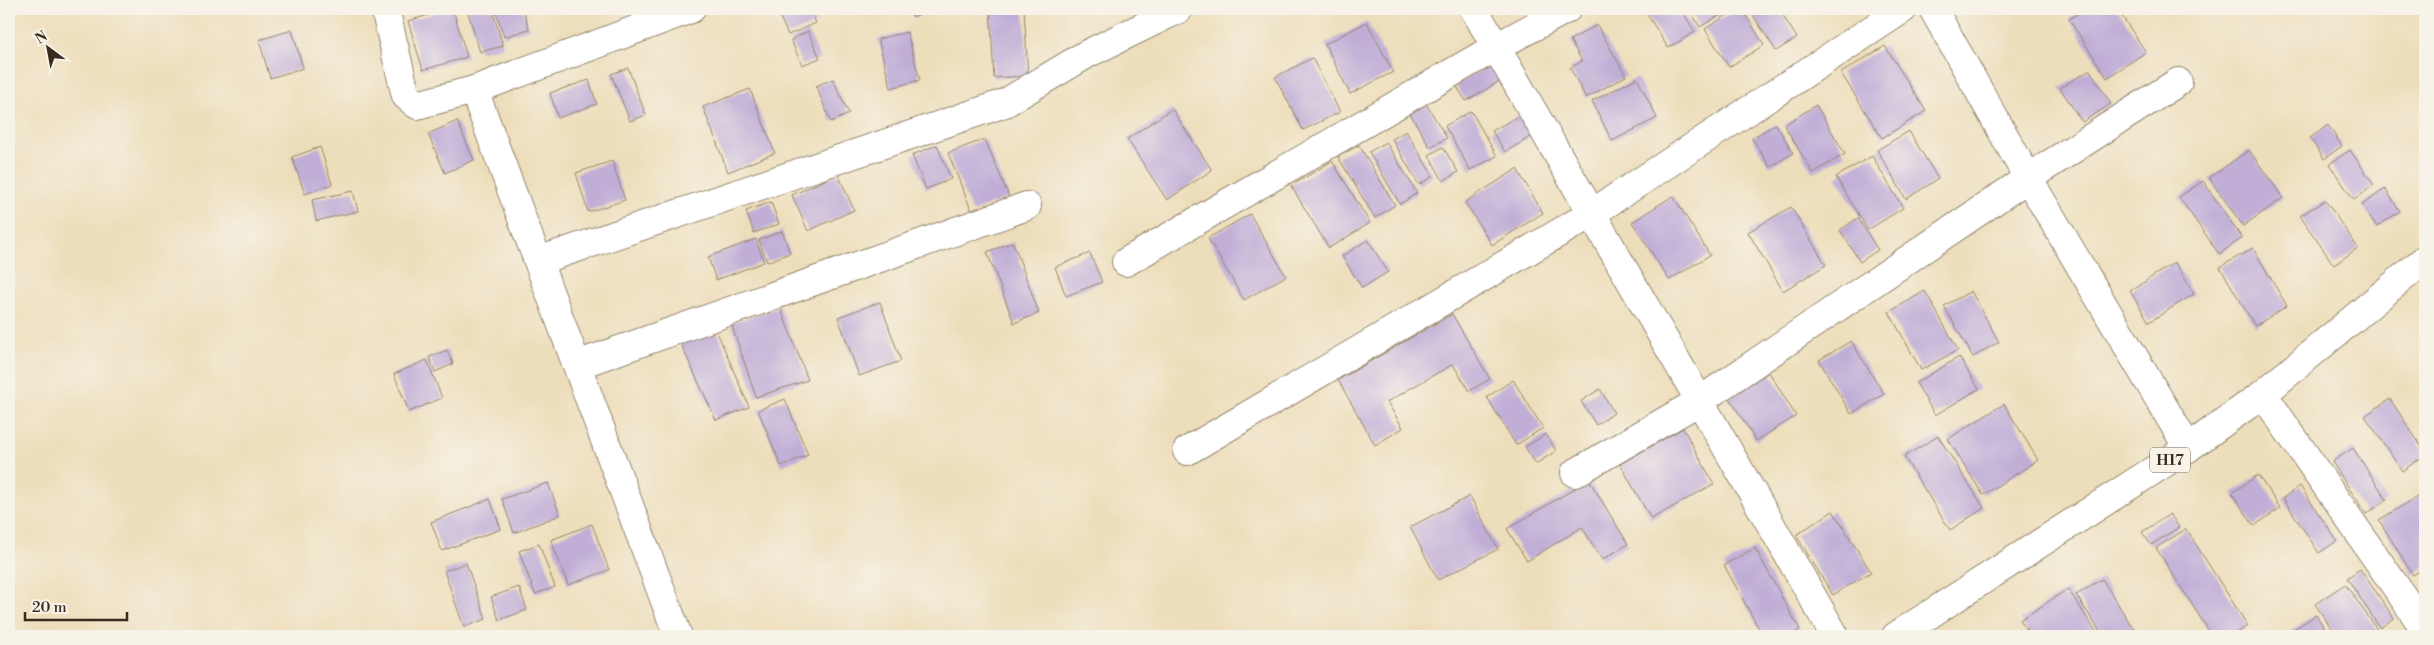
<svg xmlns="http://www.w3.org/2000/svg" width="2434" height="645" font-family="'Libre Bodoni',serif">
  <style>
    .building { fill: #c0aed7 }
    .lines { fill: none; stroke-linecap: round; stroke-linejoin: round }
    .minor-casing { stroke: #94846c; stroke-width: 30 }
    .major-casing { stroke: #94846c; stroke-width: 30 }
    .minor { stroke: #fff; stroke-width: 28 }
    .major { stroke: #fff; stroke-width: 28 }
    .labels { text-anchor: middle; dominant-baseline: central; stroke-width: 4; stroke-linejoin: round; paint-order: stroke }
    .shield { fill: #f7f3e8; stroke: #73665b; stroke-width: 1 }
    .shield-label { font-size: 15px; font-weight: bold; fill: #3b2a1e }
  </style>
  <rect width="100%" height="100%" fill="#f7f3e8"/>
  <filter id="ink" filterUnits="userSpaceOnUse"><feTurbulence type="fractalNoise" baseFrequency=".02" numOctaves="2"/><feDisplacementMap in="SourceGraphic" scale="10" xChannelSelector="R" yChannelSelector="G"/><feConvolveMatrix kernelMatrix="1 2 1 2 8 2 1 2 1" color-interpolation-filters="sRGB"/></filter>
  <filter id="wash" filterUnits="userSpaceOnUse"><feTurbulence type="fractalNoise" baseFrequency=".0096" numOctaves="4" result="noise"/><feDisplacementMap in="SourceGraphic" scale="20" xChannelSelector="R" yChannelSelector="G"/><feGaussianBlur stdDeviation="1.12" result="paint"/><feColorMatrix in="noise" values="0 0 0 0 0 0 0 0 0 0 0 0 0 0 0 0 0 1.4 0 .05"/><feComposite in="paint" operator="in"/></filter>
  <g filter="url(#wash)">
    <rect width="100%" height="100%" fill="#eddebb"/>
    <g id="blocks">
      <path class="building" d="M404 9H424L406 15Z
        M449 9H453L467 57 423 70 408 21Z
        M467 9H492L503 46 480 52Z
        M495 9H523L529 29 504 37Z
        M776 9H810L816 23 788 35Z
        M910 9H934L913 17Z
        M990 9H1024L1028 76 994 78Z
        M1644 9H1681L1695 32 1668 48Z
        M1697 9H1730L1700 27 1691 12Z
        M1737 9H1742L1764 45 1729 67 1705 29Z
        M1749 9H1779L1797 38 1776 51Z
        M2085 9H2117L2146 52 2107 78 2069 19Z
        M1367 22 1393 72 1350 94 1325 44Z
        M1597 25 1626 76 1586 98 1570 68 1582 61 1570 40Z
        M292 30 303 68 270 78 259 40Z
        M808 31 820 58 802 65 791 40Z
        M907 32 920 80 891 88 878 39Z
        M1885 46 1926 111 1882 138 1841 73Z
        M1312 58 1340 112 1303 130 1275 77Z
        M1495 61 1505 78 1466 101 1456 85Z
        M628 68 646 115 630 121 611 74Z
        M2090 70 2111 104 2082 122 2060 88Z
        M1637 78 1657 118 1612 141 1592 101Z
        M833 79 849 114 831 122 816 86Z
        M589 80 597 104 558 118 550 93Z
        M750 89 775 153 728 172 703 107Z
        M1425 102 1447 138 1430 147 1409 112Z
        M1816 105 1845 154 1813 173 1784 125Z
        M1172 109 1212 170 1167 200 1127 139Z
        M1471 111 1497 156 1470 170 1445 126Z
        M1525 112 1537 133 1505 152 1492 131Z
        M457 121 474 160 445 173 428 134Z
        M1776 124 1793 153 1770 167 1752 138Z
        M2328 125 2342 146 2324 159 2310 138Z
        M1406 131 1433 176 1419 185 1392 139Z
        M1909 131 1938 179 1906 199 1877 150Z
        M985 139 1009 197 972 212 948 153Z
        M1386 142 1417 193 1400 204 1369 152Z
        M937 145 951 179 926 189 912 155Z
        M1359 145 1395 205 1375 218 1338 157Z
        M320 147 332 184 305 194 292 157Z
        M1443 147 1458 172 1443 181 1429 155Z
        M2249 150 2283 198 2243 226 2209 178Z
        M2350 150 2374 185 2354 200 2329 164Z
        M1872 156 1903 208 1868 230 1836 177Z
        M612 161 625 200 588 212 576 173Z
        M1332 161 1370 223 1329 248 1291 186Z
        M1517 169 1543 213 1492 245 1465 202Z
        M838 174 854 210 808 231 792 195Z
        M2203 181 2242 238 2219 254 2179 197Z
        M2385 189 2400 211 2377 227 2362 205Z
        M353 191 358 211 316 221 312 200Z
        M1673 196 1710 255 1669 280 1632 222Z
        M2325 200 2358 248 2334 265 2300 216Z
        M771 202 779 224 754 233 746 211Z
        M1791 207 1826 265 1783 291 1748 232Z
        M1250 214 1286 276 1244 300 1208 238Z
        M1858 218 1878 250 1860 262 1840 230Z
        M782 231 790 253 767 262 759 240Z
        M756 239 764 262 716 280 708 257Z
        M1368 240 1388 272 1362 288 1342 256Z
        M1013 242 1039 313 1014 323 987 252Z
        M2253 248 2287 306 2255 326 2220 267Z
        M1090 253 1102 282 1066 296 1055 267Z
        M2175 262 2194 294 2149 322 2130 291Z
        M1925 291 1958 350 1921 370 1889 312Z
        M1971 291 1999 342 1973 357 1944 306Z
        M880 302 901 361 859 376 838 317Z
        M780 307 808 380 756 397 731 323Z
        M1452 314 1490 379 1469 391 1453 364 1387 402 1403 428 1375 445 1338 380Z
        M715 327 749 407 716 420 679 340Z
        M1851 341 1884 394 1851 414 1819 360Z
        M447 350 453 364 435 372 429 357Z
        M1959 357 1979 389 1935 415 1916 383Z
        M427 360 442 398 409 412 394 374Z
        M1769 372 1796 416 1756 441 1729 397Z
        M1513 380 1543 428 1516 445 1487 397Z
        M1600 389 1614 413 1596 425 1581 401Z
        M785 399 808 455 781 466 758 410Z
        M2390 399 2425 452V455L2402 471 2365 416Z
        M2004 404 2038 460 1983 495 1948 439Z
        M1683 428 1714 484 1651 519 1620 464Z
        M1546 434 1556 451 1536 464 1525 447Z
        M1938 436 1984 508 1950 530 1904 457Z
        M2353 448 2387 500 2366 514 2332 462Z
        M2258 475 2280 508 2254 526 2232 493Z
        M1589 480 1628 544 1602 560 1582 527 1527 561 1507 529Z
        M548 483 560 515 514 533 502 499Z
        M2300 486 2337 541 2319 553 2283 498Z
        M2425 492V567L2413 575 2379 520Z
        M1470 496 1498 549 1438 580 1410 527Z
        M490 499 501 529 442 551 431 522Z
        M1833 511 1871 572 1833 595 1796 535Z
        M2170 514 2179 527 2151 545 2142 532Z
        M592 524 609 570 568 585 551 540Z
        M2186 529 2248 626 2232 636H2212L2156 548Z
        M539 544 555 587 535 594 519 551Z
        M1755 548 1800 630 1789 636H1763L1724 565Z
        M466 563 486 619 464 627 444 571Z
        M2360 569 2394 618 2380 628 2347 578Z
        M2102 579 2138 636H2103L2076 595Z
        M2345 584 2382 636H2337L2315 604Z
        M519 587 527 610 499 620 491 597Z
        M2068 589 2099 636H2031L2020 620Z
        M2316 615 2330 636H2283Z"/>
    </g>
  </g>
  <g filter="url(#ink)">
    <use href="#blocks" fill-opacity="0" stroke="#94846c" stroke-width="1"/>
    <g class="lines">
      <defs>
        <path id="minor" d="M385 9 406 96 417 105 474 90 678 636
          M1474 9 1835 636
          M1933 9 2028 178 2188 448
          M474 90 691 9
          M538 261 1005 103 1087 54 1179 9
          M1126 262 1496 47 1567 9
          M577 365 1027 206
          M2263 394 2425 629
          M1187 451 1591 214 1903 9
          M1575 473 1698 402 2028 178 2178 82"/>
        <path id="major" d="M1896 636 2188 448 2263 394 2425 259"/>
      </defs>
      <use href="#minor" class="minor-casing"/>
      <use href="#major" class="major-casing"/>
      <use href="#minor" class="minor"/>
      <use href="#major" class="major"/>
    </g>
  </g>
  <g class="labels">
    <rect class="shield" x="2150" y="447.5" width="40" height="25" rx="4"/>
    <g class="shield-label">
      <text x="2170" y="460">H17</text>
    </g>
  </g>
  <rect width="2434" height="645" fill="none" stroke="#f7f3e8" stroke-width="30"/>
  <g transform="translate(48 48) rotate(328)" stroke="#f7f3e8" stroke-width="4" paint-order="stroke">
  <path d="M0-4L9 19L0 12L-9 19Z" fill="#3b2a1e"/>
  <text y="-8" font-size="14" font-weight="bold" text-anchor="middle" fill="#3b2a1e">N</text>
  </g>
  <path d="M25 612v8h102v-8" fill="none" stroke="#3b2a1e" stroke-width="2.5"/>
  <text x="32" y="612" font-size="15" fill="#3b2a1e" stroke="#f7f3e8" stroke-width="4" paint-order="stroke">20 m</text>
</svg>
